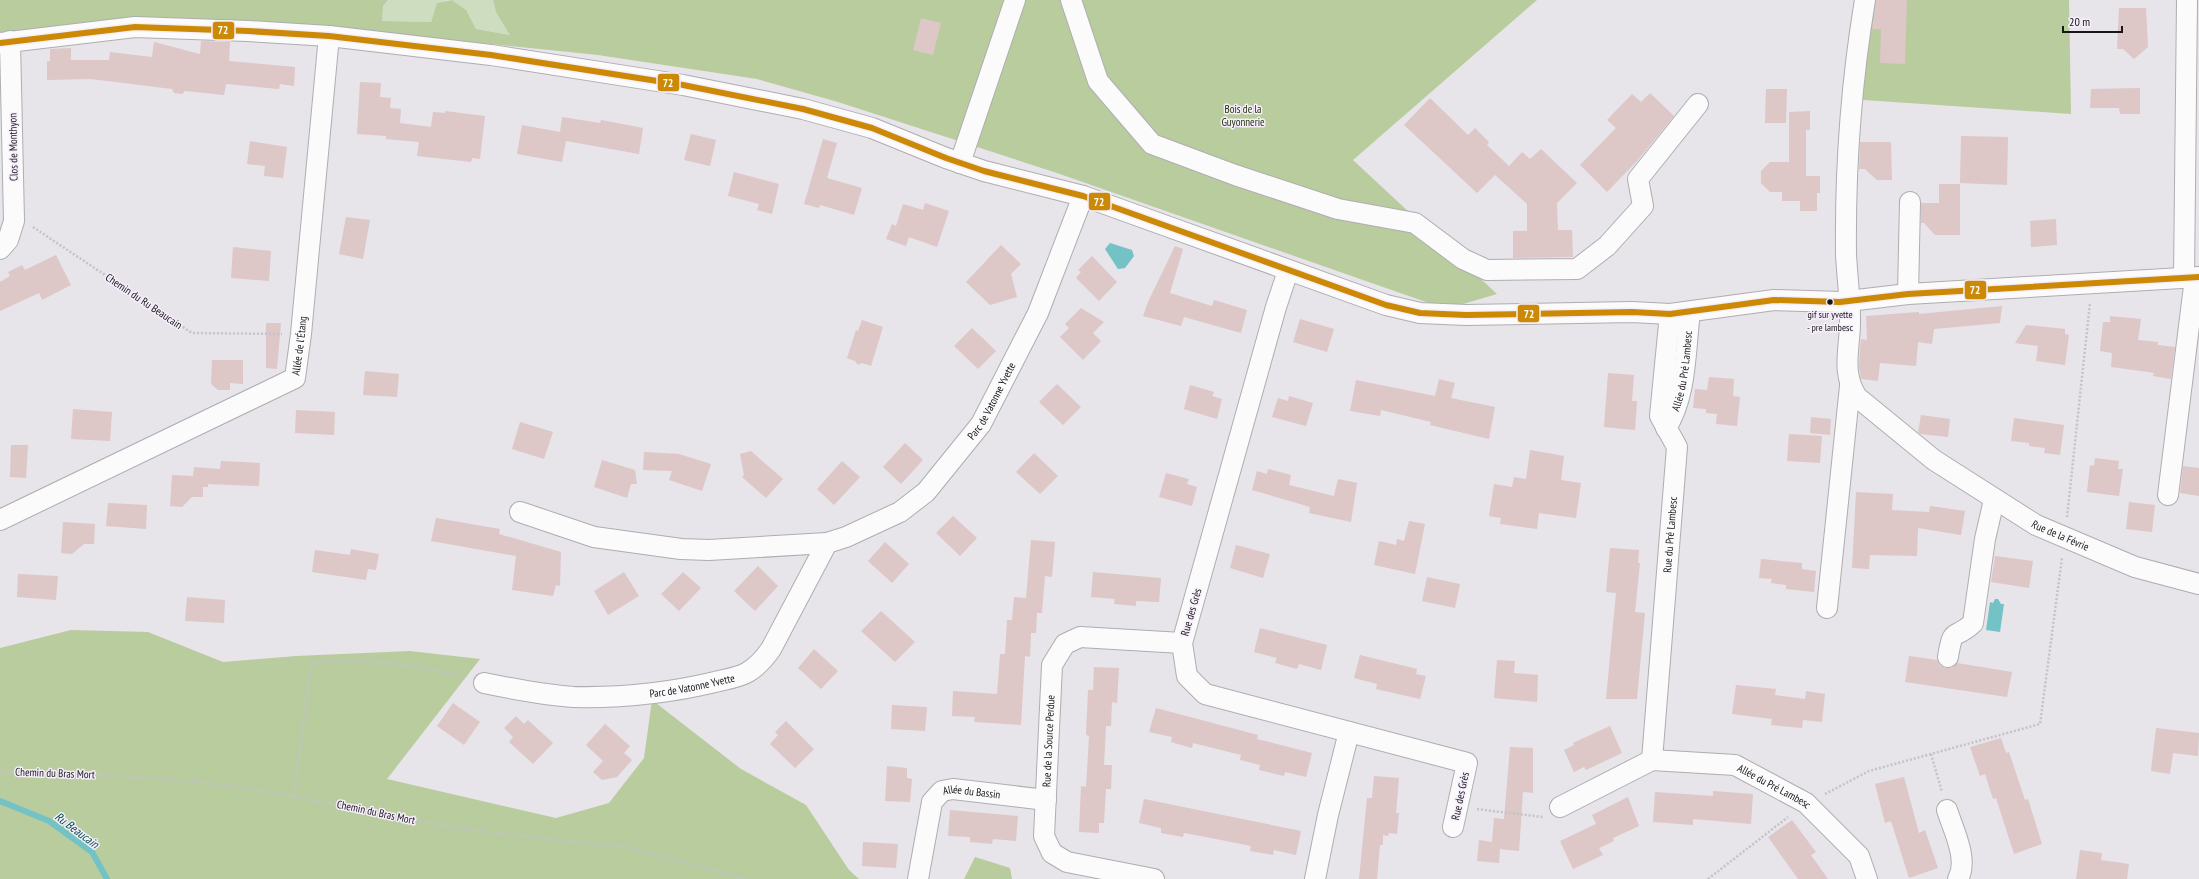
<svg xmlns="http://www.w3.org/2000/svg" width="2199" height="879" font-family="'PT Sans Narrow',sans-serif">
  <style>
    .green { fill: #cedcbf }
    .forest { fill: #b8cc9e }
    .water { fill: #73c2c6 }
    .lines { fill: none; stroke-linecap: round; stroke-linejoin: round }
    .stream { stroke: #73c2c6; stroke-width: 6 }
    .building { fill: #ddc7c7 }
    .minor-casing { stroke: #afadb1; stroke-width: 22 }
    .path { stroke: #c4c3c6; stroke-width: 2.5; stroke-dasharray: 2 2; stroke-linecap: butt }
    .minor { stroke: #fbfbfc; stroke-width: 20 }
    .bus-1-casing { stroke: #f6eefb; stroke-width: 9 }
    .bus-1 { stroke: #cb8905; stroke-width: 6 }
    .bus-dot { fill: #19161b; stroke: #f6eefb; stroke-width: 1.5 }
    .labels { text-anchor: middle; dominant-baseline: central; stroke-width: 3; stroke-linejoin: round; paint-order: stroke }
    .bus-label { font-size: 10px; fill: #19161b; stroke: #f6eefb }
    .park-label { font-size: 11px; fill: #20300a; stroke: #f6eefb }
    .street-label { font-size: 11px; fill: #19161b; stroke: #f6eefb }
    .water-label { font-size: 12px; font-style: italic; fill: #014a4b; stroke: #f6eefb }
    .line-badge { stroke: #f6eefb; stroke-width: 1.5 }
    .badge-label { font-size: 11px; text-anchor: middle; font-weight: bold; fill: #fff }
  </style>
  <rect width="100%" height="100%" fill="#e7e4ea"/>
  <path class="green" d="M388 0H448L437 3 431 22 382 21 383 6Z
    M452 0H493L496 12 511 35 476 29 466 10Z"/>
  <path class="forest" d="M0 0H388L383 6 382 21 431 22 437 3 452 0 466 10 476 29 510 35 496 12 493 0H1537L1353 160 1497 294 1446 309 1057 173 838 102 757 79 598 55 404 35 118 20 0 36Z
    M1861 0H2069L2071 114 1849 99Z
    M71 630 148 632 223 662 296 656 410 651 480 659 387 779 556 818 609 803 644 758 652 700 741 769 806 805 849 870 859 879H0V648Z
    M975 857 1010 868 1012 879H964Z"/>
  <path class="water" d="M1110 243 1132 250 1134 256 1125 268 1118 269 1105 249Z
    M1995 599H1998L2001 604H2004L2000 632 1986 630 1990 602 1993 603Z"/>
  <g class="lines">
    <path class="stream" d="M0 801 49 821 92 852 107 879"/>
  </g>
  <path class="building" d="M1876 0H1907L1905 64 1880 63 1881 29H1872Z
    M2119 8H2146L2148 47 2134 59 2123 49H2117Z
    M921 18 941 23 933 55 913 50Z
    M201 41 230 42 229 61 295 67 294 86 280 84 279 89 226 84 224 95 185 91 182 94 174 93 172 89 91 79 47 80V61H50V49L71 48V60H109L110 52 152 57 154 42 200 54Z
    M360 82 381 83 380 97 391 98 390 108 401 109 400 123 431 127 433 112 445 113V111L485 116 480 159 472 158 471 162 417 156 419 142 386 139V136L357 134Z
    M2140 88V114H2120L2119 108H2090L2091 89Z
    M1766 89H1787L1786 123H1765Z
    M1650 93 1674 116 1636 162 1607 192 1580 165 1616 128 1607 120 1632 94 1641 102Z
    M1430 98 1468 135 1475 128 1489 142 1487 145 1509 166 1522 152 1530 159 1541 149 1577 183 1557 203 1558 230H1572L1573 257 1513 258V231H1527V204L1495 175 1477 193 1404 125Z
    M1810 111V130H1806V176H1820V193H1817V211H1800V201H1782V192H1770L1761 183V171L1770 162H1789V112Z
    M562 117 600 123 601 120 643 128 639 154 566 141 562 162 517 154 522 125 560 132Z
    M691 134 716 140 710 166 684 160Z
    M1961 136 2008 137 2007 185 1960 183Z
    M823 139 837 143 827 178 862 188 854 215 820 205 819 208 804 204Z
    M250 141 287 147 283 178 264 176 265 166 247 164Z
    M1860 142H1891L1892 180H1877L1865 169H1859Z
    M734 172 779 184 772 214 757 210 759 204 728 196Z
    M1939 184H1960V235H1935L1924 223H1921V203H1939Z
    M925 203 949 211 937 247 909 237 906 246 886 239 892 224 896 226 903 204 923 210Z
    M346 217 370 220 363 259 339 254Z
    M2056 219 2057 245 2031 247 2030 221Z
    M1001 245 1021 264 1011 274 1017 297 990 305 966 282Z
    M1175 246 1183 249 1170 293 1212 306 1214 300 1247 310 1241 333 1184 317 1181 326 1143 316 1148 302Z
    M233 247 271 251 269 281 231 278Z
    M56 255 71 285 42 300 39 293 0 311V282L10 276 8 272 22 265 25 270Z
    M1092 256 1117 282 1099 301 1076 278 1081 272 1078 270Z
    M2002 306 2000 323 1934 329 1932 344 1918 342 1916 366 1880 363 1878 381 1861 379 1859 367 1860 349 1861 339 1867 340 1866 316 1919 312V314Z
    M1081 308 1104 322 1093 333 1101 341 1083 360 1060 337 1069 328 1065 324Z
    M2110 316 2141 319 2138 340 2158 342V345L2175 347 2171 379 2153 376 2154 373 2141 371 2111 367 2112 353 2100 351 2103 322H2110Z
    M1300 319 1334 329 1327 352 1293 342Z
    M862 320 883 327 871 366 862 363 858 365 855 361 847 358 856 330 858 331Z
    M266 323H281L277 369 266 368Z
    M2026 325 2065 329V334L2069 335 2065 365 2036 361 2038 346 2015 343Z
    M972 328 996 351 978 369 954 346Z
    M212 360H243V384L230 383V390H218L211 384Z
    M365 371 399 374 397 397 363 395Z
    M1608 373 1634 375 1632 401H1637L1635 430 1604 427Z
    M1709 377 1734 379 1733 396 1740 397 1737 426 1716 424 1717 414 1706 413V409L1693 408 1695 389 1707 390Z
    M1439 379 1455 383 1451 398 1495 407 1489 439 1430 425 1431 422 1381 410 1380 416 1350 411 1356 380 1435 396Z
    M1057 384 1081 407 1063 425 1039 402Z
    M1190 385 1214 392 1212 396 1222 399 1217 419 1184 409Z
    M1289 396 1313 403 1306 426 1272 417 1278 398 1288 401Z
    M73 409 112 412 110 441 71 439Z
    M296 410 335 412 334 435 295 433Z
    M1921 415 1950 419 1948 437 1920 434 1918 432Z
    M1811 417 1831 419 1830 435 1810 433Z
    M2014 418 2064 425 2060 455 2044 453 2045 448 2029 446V443L2011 441Z
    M520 422 553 432 544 459 512 449Z
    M1789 434 1822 436 1820 463 1787 461Z
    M905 443 923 460 901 484 883 467Z
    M11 445H28L26 478 10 477Z
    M1530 450 1564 456 1561 480 1581 483 1576 518 1539 513 1537 529 1500 524 1501 518 1489 516 1494 484 1512 487 1514 477 1526 479Z
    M751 451 783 479 766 498 742 477 744 475 740 454Z
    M644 452 679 454 711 464 702 491 669 480 672 471 643 470Z
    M1034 453 1058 476 1040 494 1016 472Z
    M2095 458 2119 461 2118 469H2123L2119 496 2087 492 2090 465 2094 466Z
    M602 460 635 470 637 484H631L627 498 594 487Z
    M221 461 260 463 259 486 208 484V487H203V497H192L182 507 170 506 172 475 193 476 194 467 220 469Z
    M842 461 860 477 834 505 817 489Z
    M2183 466 2199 468V496L2180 493Z
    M1268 469 1291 475 1289 485 1334 496 1338 479 1357 483 1351 522 1309 513 1310 507 1252 490 1257 471 1267 474Z
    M1166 473 1189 479 1187 484 1197 487 1192 506 1159 497Z
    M1856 492 1893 494 1892 510 1929 512 1930 506 1965 511 1961 535 1918 528 1917 556 1870 555 1869 569 1852 568Z
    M2129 502 2155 505 2152 532 2126 529Z
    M108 503 147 505 146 529 106 526Z
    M953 516 977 538 960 556 936 533Z
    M436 518 500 529 499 534 561 552 560 586 556 585 553 596 512 590 516 556 431 541Z
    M1409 521 1425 524 1415 574 1374 565 1379 541 1396 545 1397 539 1404 541Z
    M63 522 95 524 94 544H84L72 554 61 553Z
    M1031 540 1055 542 1052 577 1045 576 1042 613H1037L1036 633H1031L1030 657 1025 656 1021 725 974 722 975 717 952 716 953 691 997 694 1000 654H1005L1007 620H1012L1014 597 1026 598Z
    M885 542 909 564 892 583 868 561Z
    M1236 545 1270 554 1263 578 1230 568Z
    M1610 548 1639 550 1638 563H1640L1635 612 1645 613 1637 699H1606L1616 593 1606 592Z
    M351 549 379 554 376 570 368 569 366 580 312 572 315 550 350 555Z
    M1995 556 2033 561 2029 588 1991 582Z
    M1761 559 1802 563V569L1816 571 1814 592 1786 589V585L1771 583 1772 579 1759 578Z
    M758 566 778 586 755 611 734 591Z
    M624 572 639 596 608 615 594 591Z
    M683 572 701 588 679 611 661 594Z
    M1093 572 1161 578 1159 602 1136 601V606L1114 604 1115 599 1091 597Z
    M18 574 58 576 56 600 17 597Z
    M1427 577 1460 584 1455 608 1422 601Z
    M187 597 225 600 224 623 185 621Z
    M881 611 915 642 895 662 861 631Z
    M1260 628 1327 645 1321 670 1299 664 1297 669 1275 663 1277 658 1254 652Z
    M814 649 838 671 821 689 798 668Z
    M1360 655 1417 669 1416 674 1426 676 1420 699 1376 689 1377 684 1354 678Z
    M1909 656 1937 660 1940 666 1946 668H1952L1957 663 2012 672 2007 697 1905 682Z
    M1497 660 1515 661 1514 673 1538 675 1537 702 1494 698Z
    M1094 667 1119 668 1117 703 1112 702 1111 726H1106L1104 765H1112L1111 789H1106L1104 823H1099V833L1079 832 1081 786 1086 787 1089 736 1086 735 1088 690H1093Z
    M1736 685 1776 689 1775 695 1805 699 1806 691 1825 694 1822 722 1803 720 1802 728 1771 725 1772 719 1732 714Z
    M453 703 480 722 464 745 437 726Z
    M892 705 927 707 925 731 891 729Z
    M1156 708 1258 735 1257 739 1312 753 1306 777 1285 772 1284 776 1259 770 1260 765 1240 760 1241 755 1193 743 1192 748 1171 742 1172 737 1149 732Z
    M516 716 524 724 528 720 553 743 533 764 509 742 513 737 504 728Z
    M786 721 814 749 795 768 770 744 778 735 775 732Z
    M605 724 630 746 624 753 632 760 617 777 602 780 593 772 603 761 586 745Z
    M1610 726 1622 753 1586 770 1584 767 1574 772 1564 750 1574 745 1573 743Z
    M2156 728 2199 733 2198 756 2173 753 2170 774 2151 771Z
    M2001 738 2006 753 2009 752 2025 800 2028 799 2042 844 2014 854 1996 798 1993 799 1985 774 1980 776 1970 747Z
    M1510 747 1533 748V793L1523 792 1519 851 1500 849 1499 863 1477 861 1479 840 1492 842 1494 818 1504 819Z
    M887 766 907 768V778L912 779 910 802 885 801Z
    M1374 776 1399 778 1396 813H1399L1397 834 1389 833 1388 836 1383 835V845H1380L1377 879H1359L1367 798H1372Z
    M1904 777 1919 833 1925 830 1938 868 1909 878 1891 821 1885 823 1875 784Z
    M1713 791 1753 794 1751 824 1693 819V825L1653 822 1655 792 1713 796Z
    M1628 797 1639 826 1613 838 1614 841 1599 848 1603 855 1573 869 1560 841 1596 824 1592 815Z
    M1144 799 1301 831 1296 855 1274 850 1273 855 1250 851 1251 846 1206 837 1184 833 1183 837 1161 833V828L1139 823Z
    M950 810 1018 816 1016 841 993 839 992 844 970 842V837L948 836Z
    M1792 820 1816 852 1811 855 1828 879H1798L1768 837Z
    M863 842 898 844 896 868 862 866Z
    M2080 850 2102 853 2101 860 2129 864 2127 879H2076Z"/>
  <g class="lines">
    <defs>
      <g id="minor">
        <path d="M1071 0 1098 81 1152 144 1235 175 1338 209 1415 223 1463 259 1487 270 1577 269 1607 246 1643 206 1638 179 1698 104"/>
        <path id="s1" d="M1865 0C1851 84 1845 169 1846 254 1847 275 1850 296 1850 318 1851 346 1840 371 1857 397L1934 460 2036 525 2135 567 2199 584"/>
        <path d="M0 43 135 27 248 31 329 36 491 55 683 85 803 109 872 128 946 158 984 171 1083 196 1386 305 1420 313 1466 315 1632 312 1670 314 1774 300 1840 302 1908 294 2199 277"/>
        <path d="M960 163 1015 0"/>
        <path d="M0 249 8 240 14 221 10 41"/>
        <path d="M1288 271 1276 307 1182 643 1187 676 1205 694 1467 763 1453 827"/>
        <path d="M2184 278 2187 1"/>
        <path d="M1908 294 1910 202"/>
        <path id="s2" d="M1666 428C1687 395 1685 350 1690 312"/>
        <path d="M2168 495 2195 278"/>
        <path id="s3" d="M520 512 594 537 681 549 709 550 827 543 846 537 900 512 926 492 981 424 1038 313 1083 196"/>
        <path id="s4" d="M0 520 295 378 301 334 329 36"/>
        <path d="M1827 608 1850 386"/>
        <path d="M1948 657C1953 625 1954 641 1973 623L1985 539 1994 500"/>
        <path id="s5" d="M484 683C513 689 544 695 574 697 622 698 669 693 715 682 726 679 738 678 748 672 758 666 764 659 771 649L827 543"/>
        <path id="s6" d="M1652 760 1677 447 1660 416 1670 314"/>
        <path id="s7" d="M1560 807 1652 760 1735 765 1806 803 1859 856 1867 879"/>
        <path d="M1947 810C1953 829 1969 860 1958 879"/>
        <path id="s8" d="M918 879 932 802 942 791 953 789 1046 800"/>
        <path id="s9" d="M1154 879 1067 862 1052 853 1044 836 1052 665 1065 644 1080 637 1182 643"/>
        <path d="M1315 879 1328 815 1349 732"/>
      </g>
    </defs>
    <use href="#minor" class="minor-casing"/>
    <path class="path" d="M33 227 192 333 282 334
      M2067 517 2090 303
      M1931 754 1942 792
      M0 771H34L98 775 189 781 260 790 460 829 632 848 747 879
      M1825 794 1869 771 2040 724 2062 558
      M294 796 311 664C325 660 339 661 353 661 392 662 427 667 465 678
      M1477 809 1543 817
      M1708 879 1788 817"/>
    <use href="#minor" class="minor"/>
    <defs>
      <path id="bus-1" d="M0 43 135 27 248 31 329 36 491 55 683 85 803 109 872 128 946 158 984 171 1083 196 1386 305 1420 313 1466 315 1632 312 1670 314 1774 300 1840 302 1908 294 2199 277"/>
    </defs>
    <use href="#bus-1" class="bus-1-casing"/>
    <use href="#bus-1" class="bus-1"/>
  </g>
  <circle class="bus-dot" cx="1830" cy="302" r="3.5"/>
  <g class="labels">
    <g class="bus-label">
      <text x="1830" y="314">gif sur yvette<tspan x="1830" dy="13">- pre lambesc</tspan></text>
    </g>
    <g class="park-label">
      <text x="1243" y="109">Bois de la<tspan x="1243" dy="13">Guyonnerie</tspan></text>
    </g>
    <g class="street-label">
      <text transform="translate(13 147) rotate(-91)">Clos de Monthyon</text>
      <text transform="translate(144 301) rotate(34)">Chemin du Ru Beaucain</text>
      <text stroke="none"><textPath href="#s4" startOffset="360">Allée de l'Étang</textPath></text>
      <text stroke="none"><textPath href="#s2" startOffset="60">Allée du Pré Lambesc</textPath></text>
      <text stroke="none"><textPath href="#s3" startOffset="537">Parc de Vatonne Yvette</textPath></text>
      <text stroke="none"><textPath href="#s6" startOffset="226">Rue du Pré Lambesc</textPath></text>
      <text stroke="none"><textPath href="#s1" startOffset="647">Rue de la Févrie</textPath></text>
      <text transform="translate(1191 612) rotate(-74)">Rue des Grès</text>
      <text stroke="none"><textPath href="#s5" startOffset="210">Parc de Vatonne Yvette</textPath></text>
      <text stroke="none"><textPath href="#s9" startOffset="220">Rue de la Source Perdue</textPath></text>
      <text transform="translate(55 773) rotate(2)">Chemin du Bras Mort</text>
      <text stroke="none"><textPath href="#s7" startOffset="231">Allée du Pré Lambesc</textPath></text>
      <text stroke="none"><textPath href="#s8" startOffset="123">Allée du Bassin</textPath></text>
      <text transform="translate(1460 796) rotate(-78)">Rue des Grès</text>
      <text transform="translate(376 812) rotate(12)">Chemin du Bras Mort</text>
    </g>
    <g class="water-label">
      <text transform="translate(77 830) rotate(37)">Ru Beaucain</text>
    </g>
  </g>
  <g class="line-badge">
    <rect x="212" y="21" width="23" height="19" rx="4" fill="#cb8905"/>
    <rect x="657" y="73" width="23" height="19" rx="4" fill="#cb8905"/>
    <rect x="1088" y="192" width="23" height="19" rx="4" fill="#cb8905"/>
    <rect x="1964" y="280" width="23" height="20" rx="4" fill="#cb8905"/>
    <rect x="1517" y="304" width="23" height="19" rx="4" fill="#cb8905"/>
  </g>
  <g class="badge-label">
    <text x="223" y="34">72</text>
    <text x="668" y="87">72</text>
    <text x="1099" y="206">72</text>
    <text x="1975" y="294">72</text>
    <text x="1529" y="318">72</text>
  </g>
  <path d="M2063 26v6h59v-6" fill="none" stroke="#19161b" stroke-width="2"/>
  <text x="2069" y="26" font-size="12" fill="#19161b" stroke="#f6eefb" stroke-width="3" paint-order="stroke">20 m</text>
</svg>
